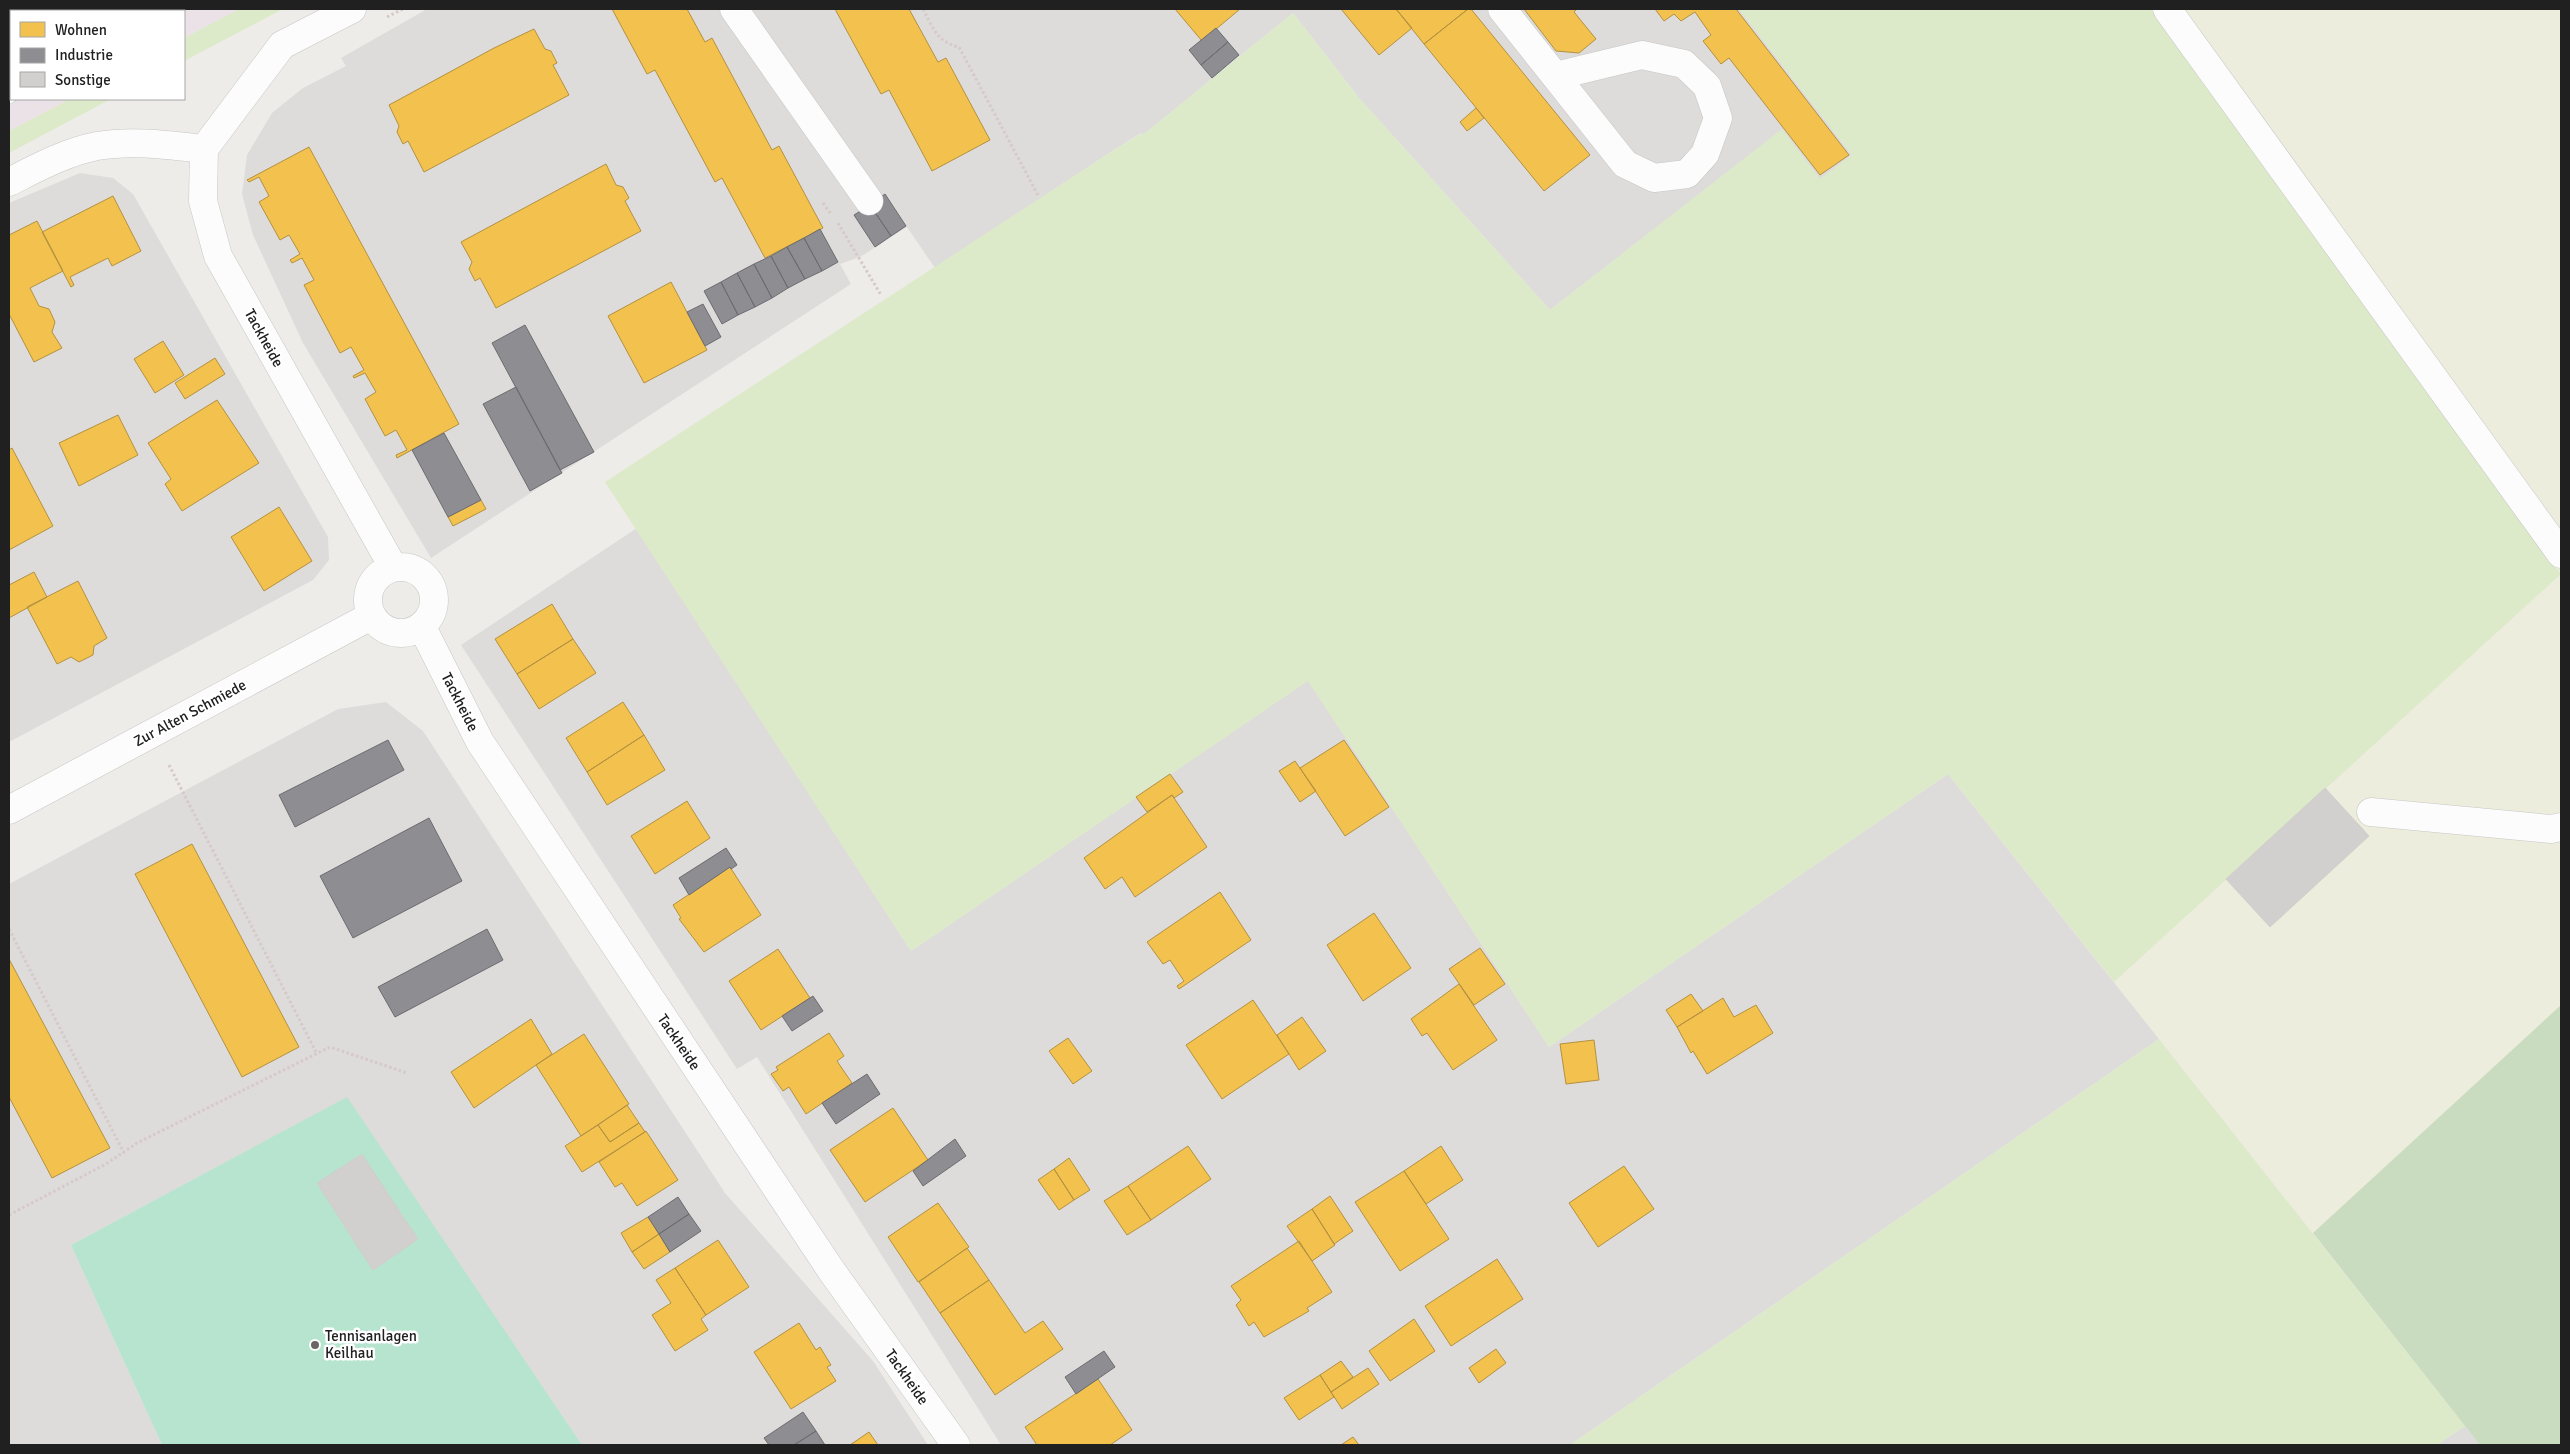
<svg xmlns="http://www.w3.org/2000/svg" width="2570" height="1454" font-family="Signika,sans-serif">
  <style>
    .residential { fill: #dddcda }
    .industrial { fill: #ebe2e8 }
    .farmland { fill: #ededdd }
    .grass { fill: #dceac9 }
    .forest { fill: #cadcbf }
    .pitch { fill: #b6e4cf }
    .homes { fill: #f2c14e; stroke: #b39140 }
    .industry { fill: #8d8d92; stroke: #6c6c70 }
    .building { fill: #d2d0ce; stroke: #d1cecb }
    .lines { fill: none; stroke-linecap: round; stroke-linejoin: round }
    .minor-casing { stroke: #c7c6c5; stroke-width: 29 }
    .path { stroke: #d7c9c8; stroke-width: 3; stroke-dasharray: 2.5 2.5; stroke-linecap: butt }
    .minor { stroke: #fcfcfc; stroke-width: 28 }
    .rail-casing { stroke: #cbcbca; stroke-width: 5.5 }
    .rail { stroke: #fff; stroke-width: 4; stroke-dasharray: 11; stroke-linecap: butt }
    .poi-dot { fill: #686766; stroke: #fff; stroke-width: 2 }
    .labels { text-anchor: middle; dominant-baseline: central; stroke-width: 5; stroke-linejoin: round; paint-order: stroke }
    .street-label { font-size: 15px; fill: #202020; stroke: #fff }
    .poi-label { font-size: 15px; fill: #202020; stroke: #fff; text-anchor: start }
  </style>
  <rect width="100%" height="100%" fill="#eeece9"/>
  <path class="residential" d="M9 9H85L80 11H11V48L9 49Z
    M427 9H1739L1852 155 1820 180 1782 130 1550 310 1359 98 1293 13 1143 135 1141 133 1114 150 935 268 907 227 860 257 840 264 851 284 431 558 303 343 253 235 242 194 247 155 272 113 303 88 346 66 341 58Z
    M80 173 113 178 133 194 328 537 329 560 313 580 9 742V203Z
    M637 528 911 951 1308 680 1549 1047 1948 774 2159 1039 1570 1445H1001L757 1057 737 1069 461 645Z
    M386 702 423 731 725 1193 873 1361 928 1445H582L346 1098 71 1245 162 1445H9V884L338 709Z
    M2465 1426 2480 1445H2437Z"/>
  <path class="industrial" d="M85 9H239L184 38V11H80Z
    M11 48V99H70L9 131V49Z"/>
  <path class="farmland" d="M2151 9H2561V1005L2313 1233 2114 982 2561 574Z"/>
  <path class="grass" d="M239 9H283L184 61V38Z
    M1739 9H2151L2561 574 2114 982 1948 774 1549 1047 1308 681 911 951 605 482 1114 150 1142 133 1143 135 1293 13 1359 98 1550 310 1782 129 1820 179 1852 155Z
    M70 99H111L9 153V131Z
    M2159 1039 2465 1426 2437 1445H1570Z"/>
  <path class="forest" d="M2561 1005V1445H2480L2313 1233Z"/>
  <path class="pitch" d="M347 1097 582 1445H162L71 1245Z"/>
  <path class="homes" d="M612 9H687L705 42 712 38 772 150 779 146 823 228 765 258 722 178 715 182 655 70 647 74Z
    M835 9H909L938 62 946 58 990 140 932 171 889 90 881 94Z
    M1175 9H1240L1202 41Z
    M1341 9H1396L1412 28 1379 55Z
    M1396 9H1468L1424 44Z
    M1468 9H1471L1590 155 1544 191 1424 44Z
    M1524 9H1577L1574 12 1596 39 1579 53 1556 51Z
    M1655 9H1736L1849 155 1820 175 1729 58 1721 64 1703 41 1711 35 1695 12 1681 21 1674 14 1664 21Z
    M534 29 545 49 551 51 557 63 553 65 569 95 424 172 408 141 403 144 397 132 399 126 389 105 494 48Z
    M1476 108 1484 118 1467 131 1460 122Z
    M309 147 459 424 397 458 396 455 407 450 396 430 385 436 365 399 376 392 365 373 354 378 353 376 364 370 351 347 340 353 304 285 314 280 302 258 292 263 290 260 300 254 289 235 280 240 259 202 269 196 259 177 249 182 247 180Z
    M606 164 616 185 623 187 629 198 625 201 641 231 496 308 480 278 475 281 469 269 472 262 461 242Z
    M113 196 141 251 112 266 108 258 70 277 74 285 71 287 42 232Z
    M37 221 63 271 30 288 39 306 49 309 55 322 52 332 62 348 34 362 9 314V235Z
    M671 282 707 350 644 383 608 316Z
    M163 341 184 375 155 393 134 359Z
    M215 358 225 374 185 399 175 383Z
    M217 400 259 463 182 511 165 484 171 479 148 443Z
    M118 415 138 455 79 486 59 443Z
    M12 448 53 526 9 550V450Z
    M481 500 486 509 453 526 448 517Z
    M279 507 312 561 264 591 231 537Z
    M34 572 47 597 9 618V585Z
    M78 581 107 638 94 646 93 655 79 662 71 657 57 664 27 607Z
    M552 604 573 639 517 674 495 639Z
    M573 639 596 673 539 709 517 674Z
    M623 702 644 735 587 772 566 738Z
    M644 735 665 770 607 805 587 772Z
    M1344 740 1389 807 1345 836 1300 768Z
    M1295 761 1316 791 1300 802 1279 771Z
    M1170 774 1183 792 1174 798 1172 795 1147 812 1136 797Z
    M1172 795 1207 847 1135 897 1122 877 1105 889 1084 858Z
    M687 801 710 838 655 874 631 836Z
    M192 844 299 1047 242 1077 135 874Z
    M730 867 761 915 704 952 679 919 681 918 673 905Z
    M1220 892 1251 940 1179 989 1177 986 1184 981 1170 960 1163 964 1147 942Z
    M1374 913 1411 968 1363 1001 1327 945Z
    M1480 948 1505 984 1474 1005 1449 969Z
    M778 949 810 998 761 1030 729 981Z
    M9 959 110 1148 52 1178 9 1097Z
    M1459 984 1497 1040 1453 1070 1427 1033 1422 1036 1411 1019Z
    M1691 994 1703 1011 1677 1027 1666 1010Z
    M1723 998 1734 1017 1756 1005 1773 1033 1707 1074 1693 1051 1691 1053 1677 1027Z
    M1253 1000 1289 1054 1222 1099 1186 1045Z
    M1302 1017 1326 1051 1299 1070 1277 1035Z
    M531 1019 552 1054 474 1108 451 1072Z
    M829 1033 844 1056 837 1061 852 1083 806 1114 789 1087 783 1091 771 1074 778 1070 776 1067Z
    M584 1034 629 1104 581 1136 536 1065Z
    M1068 1038 1092 1071 1073 1084 1049 1051Z
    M1594 1040 1599 1080 1566 1084 1560 1044Z
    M627 1105 639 1123 610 1142 598 1125Z
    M893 1108 928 1160 865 1202 830 1150Z
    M639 1123 645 1132 582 1172 565 1146 598 1125 610 1142Z
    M646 1131 678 1180 637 1206 622 1183 615 1187 599 1162Z
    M1188 1146 1211 1179 1151 1220 1128 1186Z
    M1441 1146 1463 1180 1426 1204 1404 1171Z
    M1069 1158 1090 1190 1074 1200 1054 1169Z
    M1624 1166 1654 1209 1598 1247 1569 1203Z
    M1054 1169 1074 1200 1059 1210 1038 1180Z
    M1404 1171 1449 1239 1400 1271 1355 1202Z
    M1128 1186 1151 1220 1127 1235 1104 1201Z
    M1330 1196 1353 1231 1334 1244 1312 1209Z
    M938 1203 969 1247 918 1282 888 1237Z
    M1312 1209 1335 1245 1312 1261 1287 1226Z
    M648 1217 659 1234 632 1252 621 1233Z
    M659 1234 670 1252 644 1269 632 1252Z
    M718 1240 749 1287 706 1315 675 1268Z
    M1299 1241 1332 1292 1307 1308 1309 1311 1264 1337 1254 1322 1249 1326 1236 1305 1241 1300 1231 1286Z
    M967 1248 989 1280 940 1313 919 1282Z
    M1497 1259 1523 1299 1451 1346 1425 1306Z
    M675 1268 706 1315 701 1319 708 1330 675 1351 652 1315 671 1303 656 1280Z
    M989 1280 1025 1333 1043 1321 1063 1349 995 1395 940 1313Z
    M1414 1319 1435 1351 1390 1381 1369 1351Z
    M799 1323 816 1350 820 1347 831 1365 827 1367 836 1381 791 1409 754 1352Z
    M1496 1349 1506 1363 1479 1383 1469 1368Z
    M1341 1361 1353 1377 1331 1392 1320 1375Z
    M1368 1368 1379 1384 1342 1409 1331 1392Z
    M1320 1375 1334 1397 1299 1420 1284 1398Z
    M1098 1379 1132 1430 1110 1445H1037L1025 1427Z
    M869 1432 878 1445H850Z
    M1353 1437 1359 1445H1341Z"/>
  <path class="industry" d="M1216 28 1228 42 1201 65 1189 50Z
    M1228 42 1239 55 1212 78 1201 65Z
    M885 194 906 226 891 236 870 205Z
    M870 205 891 236 875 247 854 215Z
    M820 229 838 262 822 271 804 238Z
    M804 238 822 271 805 279 787 247Z
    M787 247 805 279 788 288 771 256Z
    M771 256 788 288 772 298 754 264Z
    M754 264 772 298 755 307 737 273Z
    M737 273 755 307 738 315 721 282Z
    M721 282 738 315 722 324 704 291Z
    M703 304 721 337 705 346 687 312Z
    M525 325 594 452 560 470 492 343Z
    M516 387 562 473 530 491 483 404Z
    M444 433 481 500 448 517 412 450Z
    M388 740 404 770 295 827 279 795Z
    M429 818 462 881 353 938 320 876Z
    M726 848 737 865 731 869 730 867 689 895 679 878Z
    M487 929 503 960 395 1017 378 987Z
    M813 996 823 1011 792 1031 782 1016Z
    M867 1074 880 1094 836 1124 822 1103Z
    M955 1139 966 1156 923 1186 913 1171Z
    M678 1197 689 1214 659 1234 648 1217Z
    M689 1214 701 1231 670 1252 659 1234Z
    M1104 1351 1115 1367 1076 1394 1065 1377Z
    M803 1412 816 1431 794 1445H769L764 1438Z
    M816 1431 825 1445H794Z"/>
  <path class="building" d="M2325 788 2369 836 2270 927 2226 879Z
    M362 1154 403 1217 358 1247 317 1183Z
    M403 1217 418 1239 373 1270 358 1247Z"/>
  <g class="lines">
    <defs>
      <path id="minor" d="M734 9 869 201
        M1502 9 1625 164 1654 178 1687 174 1705 154 1718 118 1707 86 1684 64 1642 55 1555 76
        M2167 9 2561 554
        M204 149 203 201 218 256 393 567
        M204 149 282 45 352 9
        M9 182C37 168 66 152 97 146 133 140 168 145 204 149
        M368 600a33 33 0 1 1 66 0a33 33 0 1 1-66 0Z
        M422 627 480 742 831 1270 956 1445
        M9 810 371 616
        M2371 812 2551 829 2561 827"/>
    </defs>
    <use href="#minor" class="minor-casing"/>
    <path class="path" d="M923 9C933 28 937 42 959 47L1039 197
      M387 17 403 9
      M823 203 831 214
      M838 223 881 295
      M169 765 317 1054
      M9 929 124 1153
      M9 1215 106 1164 137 1143 330 1047 407 1073"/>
    <use href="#minor" class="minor"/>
    <defs>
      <path id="rail" d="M126 11 131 9
        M179 11 183 9
        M9 74 11 73
        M9 102 14 99"/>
    </defs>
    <use href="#rail" class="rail-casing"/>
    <use href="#rail" class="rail"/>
  </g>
  <circle class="poi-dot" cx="315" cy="1345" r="5"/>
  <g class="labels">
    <g class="street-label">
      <text transform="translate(264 338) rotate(61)">Tackheide</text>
      <text transform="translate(460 702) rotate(63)">Tackheide</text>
      <text transform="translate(190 713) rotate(-28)">Zur Alten Schmiede</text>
      <text transform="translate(679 1042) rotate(56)">Tackheide</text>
      <text transform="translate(907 1377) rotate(55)">Tackheide</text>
    </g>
    <g class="poi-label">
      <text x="325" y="1336">Tennisanlagen<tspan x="325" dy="17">Keilhau</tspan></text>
    </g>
  </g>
  <rect width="2570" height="1454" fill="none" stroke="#202020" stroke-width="20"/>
  <rect x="10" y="10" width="175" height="90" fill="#ffffff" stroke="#a6a6a6"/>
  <rect x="20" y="22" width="25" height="15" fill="#f2c14e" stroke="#a6a6a6"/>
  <text x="55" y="35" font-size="15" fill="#202020">Wohnen</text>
  <rect x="20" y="48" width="25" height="15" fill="#8d8d92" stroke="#a6a6a6"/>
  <text x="55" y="60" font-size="15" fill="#202020">Industrie</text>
  <rect x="20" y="72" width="25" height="15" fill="#d2d0ce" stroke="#a6a6a6"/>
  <text x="55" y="85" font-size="15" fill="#202020">Sonstige</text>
</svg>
